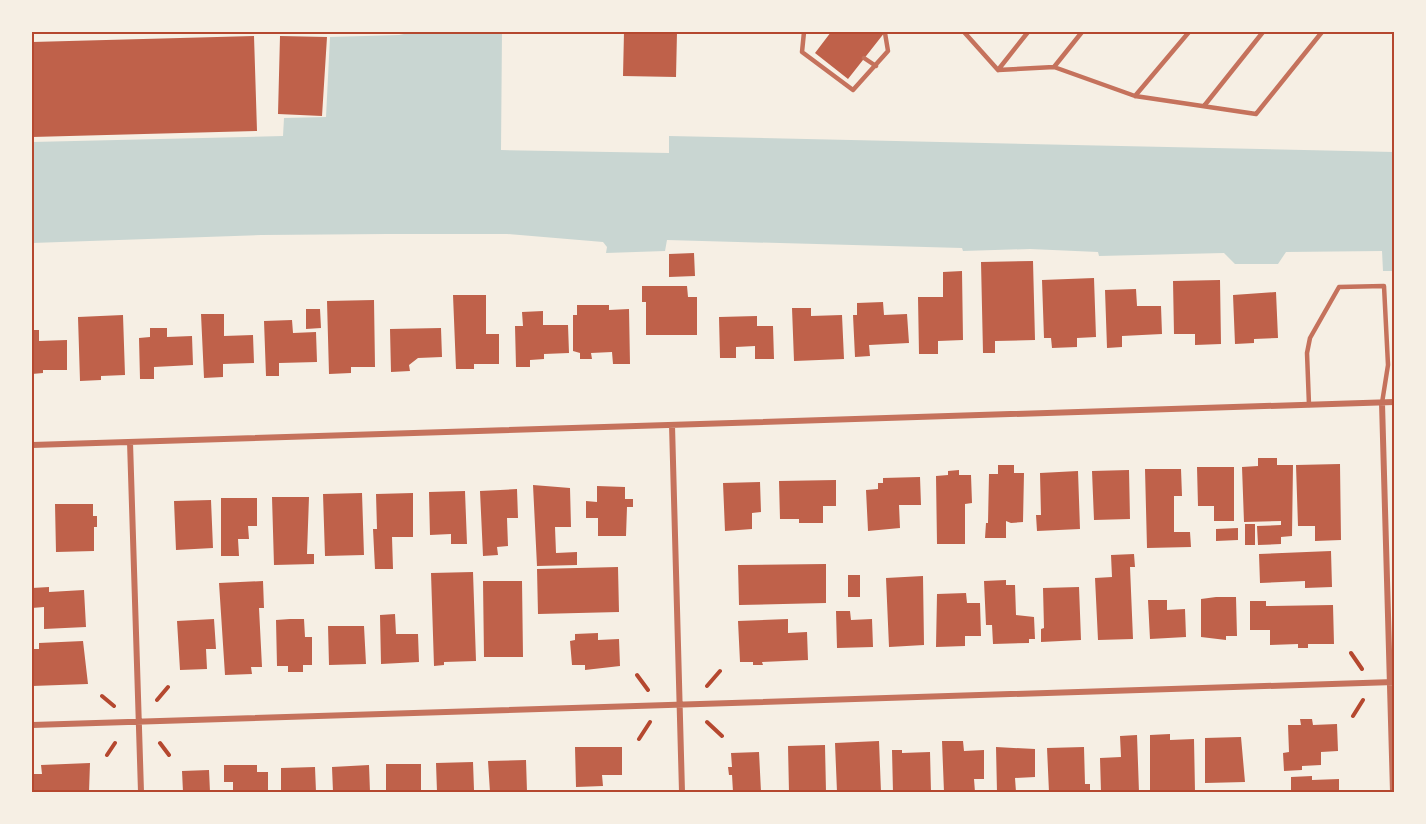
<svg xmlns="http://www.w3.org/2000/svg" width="1426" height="824" font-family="Arial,sans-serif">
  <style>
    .water { fill: #c9d6d2 }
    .building { fill: #bf614a }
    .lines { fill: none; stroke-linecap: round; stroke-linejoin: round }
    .path { stroke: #b5482f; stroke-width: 4 }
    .service { stroke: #c5725c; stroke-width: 4.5 }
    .minor { stroke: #c5725c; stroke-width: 6 }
    .neatline { fill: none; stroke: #b5482f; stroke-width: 2 }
  </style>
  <rect width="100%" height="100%" fill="#f6efe4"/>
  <path class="water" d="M414 32H502L501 150 669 153V136L1394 152V271H1383L1382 251 1286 252 1278 264H1235L1224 253 1099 256 1098 252 1030 249 963 251 962 248 667 240 665 251 606 253 607 247 603 242 507 234H387L261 235 32 243V142L283 136 284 118 326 117 330 37 399 35Z"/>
  <path class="building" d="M624 32H677L676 77 623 76Z
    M831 32H885L848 79 815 53Z
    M254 36 257 131 32 137V42Z
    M280 36 327 37 322 116 278 114Z
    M694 253 695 276 669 277V254Z
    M1033 261 1035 340 995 341V353H983L981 262Z
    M962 271 963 340 938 341V354H919L918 297H943V272Z
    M1094 278 1096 337 1077 338V347L1052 348 1051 338H1044L1042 280Z
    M1220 280 1221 344 1195 345V334H1174L1173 281Z
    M642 286H687L688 297H697V335H646V302H642Z
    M1136 289 1137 306H1161L1162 334 1122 336V347L1107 348 1105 290Z
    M1276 292 1278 338 1254 339V343L1235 344 1233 295Z
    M453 295H486V334H499V364H474V369H456Z
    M374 300 375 367H351V373L329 374 327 301Z
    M883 302 884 315 907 314 909 343 869 345 870 356 855 357 853 315H857V303Z
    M577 305H609V310L629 309 630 364H613L612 352 591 353 592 359H580V353L573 351V315H577Z
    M792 308H811V316L842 315 844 359 794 361Z
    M306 309H320L321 328 306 329Z
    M543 311V325H568L569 353 544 354V359L530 360V367H516L515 326H523L522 312Z
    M201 314H224V336L253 335 254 363 223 364V377L204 378Z
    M123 315 125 375 101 376V380L80 381 78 317Z
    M757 316V326H773L774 359H755V346L736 347V358H720L719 317Z
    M292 320 293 333 316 332 317 362 279 363V376H266L264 321Z
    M150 328H167V337L192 336 193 365 154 367V379H140L139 338 150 337Z
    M441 328 442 357 418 358 409 365 410 371 391 372 390 329Z
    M32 330H39V341L67 340V370H43V373L32 374Z
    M1258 458H1277V465H1293L1292 536 1281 537V544L1258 545 1257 526 1281 525V521L1244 522 1242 467 1258 466Z
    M1340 464 1341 540 1315 541V526H1298L1296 465Z
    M998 465H1014V473H1024L1023 522 1011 523 1006 521V538H985L986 523H988L989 474H998Z
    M1197 467H1234V521H1214V506H1198Z
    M1145 469H1181L1182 496H1174V532H1190L1191 547 1147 548Z
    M959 470V475H971L972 503 965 504V544H937L936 476 948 475V471Z
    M1129 470 1130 519 1094 520 1092 471Z
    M1078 471 1080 529 1037 531 1036 515H1041L1040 473Z
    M920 477 921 505H899L900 528 868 531 866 490 878 489V483H883V478Z
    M836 480V506H823V523H799V519H780L779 481Z
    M760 482 761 512 752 513V529L725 531 723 483Z
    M533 485 570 488 571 527H555L556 553 577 552V565L537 566Z
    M597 486 625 487V499H633V507H627L626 536H598V518H586V501L597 502Z
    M517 489 518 518H507L508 546 497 547 498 555 483 556 480 491Z
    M465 491 467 544H451V534L430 535 429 492Z
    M362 493 364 555 325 556 323 494Z
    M413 493V537H392L393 569H375L373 529H377L376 494Z
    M272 497H309L307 554H314V564L274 565Z
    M221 498H257V526H248L249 539H238L239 556H221Z
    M211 500 213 548 176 550 174 501Z
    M55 504H93V516H97V527H94V551L56 552Z
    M1245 524H1255V545H1245Z
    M1238 528V540L1216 541V529Z
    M1331 551 1332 587 1305 588V581L1260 583 1259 554Z
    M1134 554 1135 567H1130L1133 639 1098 640 1095 578 1112 577 1111 555Z
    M826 564V603L739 605 738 565Z
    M618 567 619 612 538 614 537 569Z
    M473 572 476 661 444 662V665L434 666 431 573Z
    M848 575H860V597H848Z
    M923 576 924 645 889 647 886 578Z
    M1006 580V585H1015L1016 615 1034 617 1035 639H1029V643L993 644 992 625H986L984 581Z
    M263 581 264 608H259L262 667H251L252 674 225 675 219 583Z
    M483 581H522L523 657H484Z
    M49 587V592L84 590 86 627 44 629V607L32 608V588Z
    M1079 587 1081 640 1041 642V629L1044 628 1043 588Z
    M966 593 967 603H980L981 636H965V646L936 647 937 594Z
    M1216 597H1236L1237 636H1226V640L1201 637V599Z
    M1148 600H1167V610L1185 609 1186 637 1150 639Z
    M1250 601H1266V606L1333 605 1334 644H1308V648H1298V644L1270 645V630H1250Z
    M836 611H850L851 620 872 619 873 647 837 648Z
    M395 614 396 634H418L419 662 381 664 380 615Z
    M214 619 216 649H206L207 669 180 670 177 621Z
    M290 619H304L305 637H312V665H303V672H288V666H277L276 620Z
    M788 619V633L807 632 808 660 762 662 763 665H753V662H740L738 621Z
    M328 626H364L366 664 329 665Z
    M598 633V640L619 639 620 666 585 670V665H572L570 641 575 640V634Z
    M83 641 88 684 32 686V649H39V643Z
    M1300 719H1312L1313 725 1337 724 1338 751 1321 752V765L1302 766V770L1284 771 1283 753 1289 752 1288 725H1301Z
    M1170 734V740L1194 739 1195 792H1150V735Z
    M1137 735 1139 792H1101L1100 758 1121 757 1120 736Z
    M1241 737 1245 782 1205 783V738Z
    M879 741 881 792H837L835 743Z
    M942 741H963L964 751 984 750V779H974L975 792H944Z
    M825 745 826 792H789L788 746Z
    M575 747H622V775H602L603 786 576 787Z
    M996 747 1035 749V777L1015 778 1016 792H997Z
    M1084 747 1085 784H1090V792H1049L1047 748Z
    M892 750H902V753L930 752 931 792H893Z
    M759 752 761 792H733L732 775H729L728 767H732L731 753Z
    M526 760 527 792H490L488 761Z
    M473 762 474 790 437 792 436 763Z
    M90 763 89 792H32V774H42L41 765Z
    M386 764H421V791L386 792Z
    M224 765H257V772H268V792H233V782H224Z
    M369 765 370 792H333L332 767Z
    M315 767 316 792H281V768Z
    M209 770 210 792H183L182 771Z
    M1312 776V780L1339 779V792H1291V777Z"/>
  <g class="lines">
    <path class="path" d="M1351 653 1362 669
      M637 675 648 690
      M707 686 720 671
      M102 696 114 706
      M157 700 168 687
      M1353 716 1363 700
      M707 722 722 736
      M639 739 650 722
      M160 743 169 755
      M107 755 115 743"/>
    <path class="service" d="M804 32 802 52 853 90 888 51 885 33
      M964 32 998 70
      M864 58 876 66
      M1054 67 1082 32
      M998 70 1054 67 1135 96 1256 114 1322 32
      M998 70 1028 32
      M1135 96 1189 32
      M1204 106 1263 32
      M1309 405 1307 353 1310 338 1339 287 1384 286 1388 365 1382 403"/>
    <path class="minor" d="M1382 403 1393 792
      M672 425 682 792
      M130 442 141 792
      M32 445 1394 402
      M32 725 1394 682"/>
  </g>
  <rect width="1426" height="824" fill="none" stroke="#f6efe4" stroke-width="66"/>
  <rect x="33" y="33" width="1360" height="758" class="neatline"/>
</svg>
